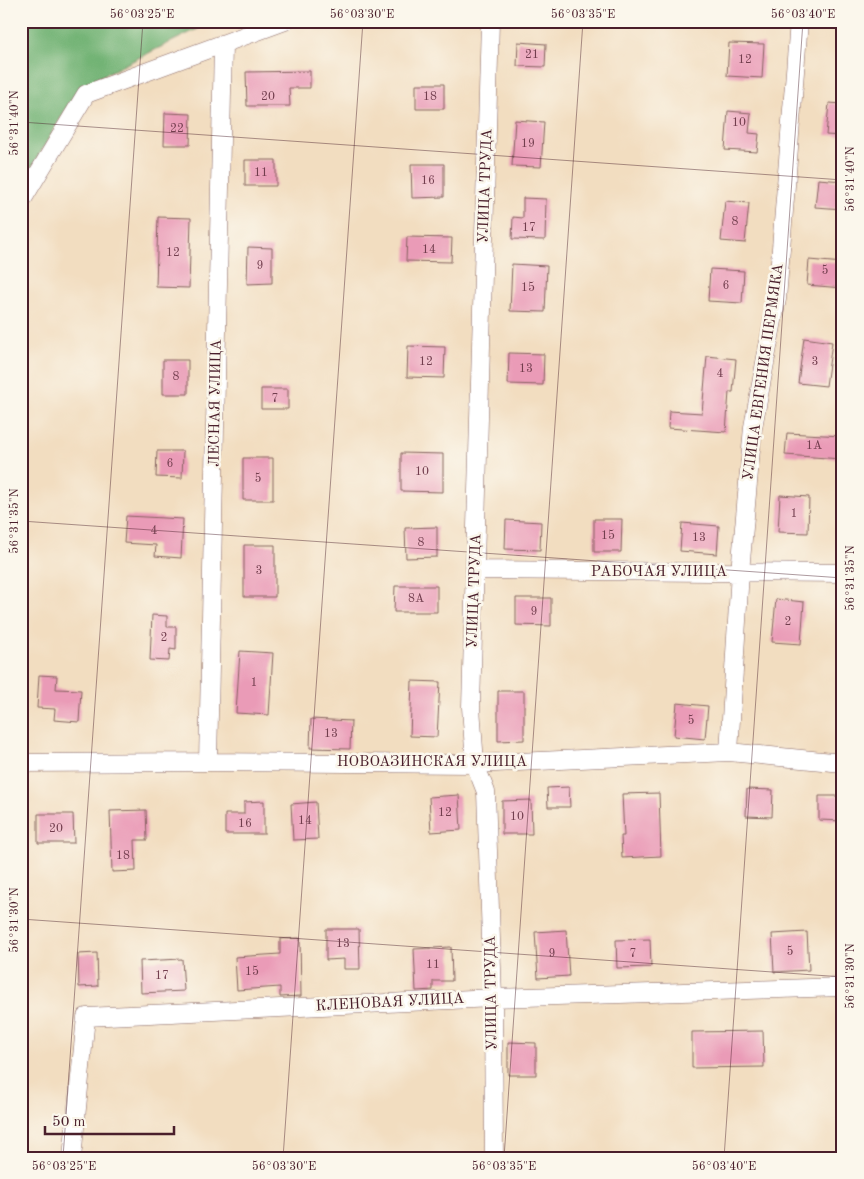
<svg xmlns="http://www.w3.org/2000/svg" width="864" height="1179" font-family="'Old Standard TT',serif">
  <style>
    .forest { fill: #72b375; stroke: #5e6950 }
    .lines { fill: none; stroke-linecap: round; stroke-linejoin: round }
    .stream { stroke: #53a8cf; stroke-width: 5 }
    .building { fill: #ea9bb7 }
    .minor-casing { stroke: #85625f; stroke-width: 19 }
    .minor { stroke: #fff; stroke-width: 18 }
    .ticks { fill: none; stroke: #4a1f2b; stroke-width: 1; stroke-opacity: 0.45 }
    .labels { text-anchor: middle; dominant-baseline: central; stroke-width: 5; stroke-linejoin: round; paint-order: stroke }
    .number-label { font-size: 12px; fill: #723e4e }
    .street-label { font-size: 15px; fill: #4a1f2b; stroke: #fbf7ec }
    .neatline { fill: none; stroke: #4a1f2b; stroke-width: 2 }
    .ticks-label { font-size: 12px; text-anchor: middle; fill: #4a1f2b }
  </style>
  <rect width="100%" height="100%" fill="#fbf7ec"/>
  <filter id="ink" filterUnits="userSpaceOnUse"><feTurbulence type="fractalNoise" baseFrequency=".02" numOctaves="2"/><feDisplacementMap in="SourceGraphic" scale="10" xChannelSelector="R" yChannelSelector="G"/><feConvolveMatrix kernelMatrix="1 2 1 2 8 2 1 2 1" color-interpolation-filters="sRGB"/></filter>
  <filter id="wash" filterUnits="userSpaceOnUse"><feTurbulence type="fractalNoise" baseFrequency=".0096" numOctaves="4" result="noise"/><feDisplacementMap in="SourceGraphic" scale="20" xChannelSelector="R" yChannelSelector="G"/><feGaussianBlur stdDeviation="1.12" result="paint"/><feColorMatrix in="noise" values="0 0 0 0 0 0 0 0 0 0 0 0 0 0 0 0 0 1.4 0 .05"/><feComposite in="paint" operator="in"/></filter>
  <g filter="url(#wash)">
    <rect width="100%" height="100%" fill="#f2ddc0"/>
    <path class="forest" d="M21 21H214L79 87 21 186Z"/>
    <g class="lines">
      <path class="stream" d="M21 28 30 21"/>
    </g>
    <g id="blocks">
      <path class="building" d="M518 42 546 44 545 67 517 66Z
        M729 43 764 44 762 78 727 76Z
        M310 71V88H289L290 106H247L246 72Z
        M416 84H444V109H416Z
        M829 103 843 104V136L826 135Z
        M728 111 751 113 749 133 759 134 757 152 725 150Z
        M165 113 191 114 190 145H164Z
        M515 120 544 122 541 167 512 166Z
        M245 160H276V186H245Z
        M411 164H444V197L412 198Z
        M818 179 843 181V209L815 207Z
        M523 198 546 199 545 240 512 239 513 217 523 218Z
        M725 201 749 203 745 243 721 241Z
        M158 217 191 218 189 288 156 287Z
        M407 237 452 238 451 262 406 261Z
        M248 247 272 248V283L247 284Z
        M809 260 843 263 842 288 807 285Z
        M512 264 547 266 545 312 510 311Z
        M710 269 744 271 742 303 708 301Z
        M804 338 832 342 826 386 798 383Z
        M408 346 445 347 444 378 407 377Z
        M509 353 544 354 543 385 508 384Z
        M707 356 736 359 733 392H729L726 432 668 428 669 411 702 413Z
        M163 360H188V394H163Z
        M261 389H288V409H261Z
        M787 433 842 436 841 459 785 455Z
        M157 451H183L182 478 156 477Z
        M401 453 443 454V492L401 491Z
        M243 458H273V500H243Z
        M780 495 809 497 808 533 778 532Z
        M126 516 183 519 181 558 155 556 156 545 124 543Z
        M594 519H622L621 552H594Z
        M506 520 541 522 540 550 505 549Z
        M682 523 719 526 717 554 680 551Z
        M437 527V557L406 558 405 528Z
        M244 545H275V597H244Z
        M395 586H437V612H394Z
        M516 598H551V626L516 625Z
        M776 599 804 602 801 644 772 642Z
        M152 615 167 616V627H176V650L170 649 169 661 150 660Z
        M240 651 273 653 269 715 236 713Z
        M39 675 57 676 56 689 81 690 79 722 54 720 55 709 37 708Z
        M412 681 440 682 437 737 410 736Z
        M498 691H524V740L498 741Z
        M677 703 708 706 705 739 674 736Z
        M311 719 351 721 350 749 310 748Z
        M569 787 570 807H548L547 788Z
        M747 789 773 790 772 817 746 816Z
        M659 793 661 856 622 858 621 836H624L622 794Z
        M459 795 461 830 431 832 429 797Z
        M819 796H843V821L819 820Z
        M531 800 532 834H502V801Z
        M264 801V834H225V814H244V802Z
        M316 802 318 839 293 840 291 804Z
        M146 810 147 840H135L136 871 112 872 110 811Z
        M38 814H73L74 843H38Z
        M326 929H359L360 969H344V959L326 960Z
        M566 930 569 976 538 978 535 932Z
        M807 932 809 970 774 972 772 934Z
        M300 938 301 996 280 997V987L237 990 235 957 280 954V939Z
        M650 939 651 967 617 968 616 940Z
        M451 947 452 981H433V990L416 991 414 949Z
        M97 953 98 986 79 987 78 954Z
        M182 959 184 991 141 993 140 961Z
        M763 1031 764 1067 692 1068V1032Z
        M508 1042 536 1043V1075H508Z"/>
    </g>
  </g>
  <g filter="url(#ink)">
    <use href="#blocks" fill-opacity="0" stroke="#85625f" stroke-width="1"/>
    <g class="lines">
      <defs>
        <path id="minor" d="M490 21 471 707 475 764 486 792 493 998 494 1158
          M21 202 86 94 285 21
          M475 570 843 573
          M729 752 740 572 753 427 777 299 799 21
          M208 762 223 44
          M21 763 208 762 475 764 729 752 843 763
          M72 1158 86 1017 493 998 843 987"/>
      </defs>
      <use href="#minor" class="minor-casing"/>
      <use href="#minor" class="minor"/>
    </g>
  </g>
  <path class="ticks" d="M21 122 843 180M21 521 843 578M21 919 843 977M63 1158 143 21M283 1158 363 21M504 1158 583 21M724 1158 803 21"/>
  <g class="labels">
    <g class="number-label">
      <text x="532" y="55">21</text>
      <text x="745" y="60">12</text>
      <text x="268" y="97">20</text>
      <text x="430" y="97">18</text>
      <text x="739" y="123">10</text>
      <text x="177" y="129">22</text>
      <text x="528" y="144">19</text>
      <text x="261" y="173">11</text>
      <text x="428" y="181">16</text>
      <text x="735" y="222">8</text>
      <text x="529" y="228">17</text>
      <text x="429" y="250">14</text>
      <text x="173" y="253">12</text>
      <text x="260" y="266">9</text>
      <text x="825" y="271">5</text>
      <text x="726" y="286">6</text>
      <text x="528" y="288">15</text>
      <text x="426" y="362">12</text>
      <text x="815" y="362">3</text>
      <text x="526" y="369">13</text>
      <text x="720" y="374">4</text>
      <text x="176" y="377">8</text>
      <text x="275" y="399">7</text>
      <text x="814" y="446">1А</text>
      <text x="170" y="464">6</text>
      <text x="422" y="472">10</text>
      <text x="258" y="479">5</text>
      <text x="794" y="514">1</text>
      <text x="154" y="531">4</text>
      <text x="608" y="536">15</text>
      <text x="699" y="538">13</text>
      <text x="421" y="543">8</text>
      <text x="259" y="571">3</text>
      <text x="416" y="599">8А</text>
      <text x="534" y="612">9</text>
      <text x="788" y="622">2</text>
      <text x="164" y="638">2</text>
      <text x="254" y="683">1</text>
      <text x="691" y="721">5</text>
      <text x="331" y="734">13</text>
      <text x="445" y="813">12</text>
      <text x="517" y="817">10</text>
      <text x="305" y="821">14</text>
      <text x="245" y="824">16</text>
      <text x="56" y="829">20</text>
      <text x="123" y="856">18</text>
      <text x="343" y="944">13</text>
      <text x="790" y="952">5</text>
      <text x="552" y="954">9</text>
      <text x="633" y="954">7</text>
      <text x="433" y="965">11</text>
      <text x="252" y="972">15</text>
      <text x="162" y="976">17</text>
    </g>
    <g class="street-label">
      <text transform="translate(486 186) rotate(-88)">УЛИЦА ТРУДА</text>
      <text transform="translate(764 372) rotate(-82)">УЛИЦА ЕВГЕНИЯ ПЕРМЯКА</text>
      <text transform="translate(216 403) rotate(-89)">ЛЕСНАЯ УЛИЦА</text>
      <text x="659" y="572">РАБОЧАЯ УЛИЦА</text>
      <text transform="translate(475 591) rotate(-88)">УЛИЦА ТРУДА</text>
      <text x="432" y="762">НОВОАЗИНСКАЯ УЛИЦА</text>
      <text transform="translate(492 993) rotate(-91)">УЛИЦА ТРУДА</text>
      <text transform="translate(390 1003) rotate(-3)">КЛЕНОВАЯ УЛИЦА</text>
    </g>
  </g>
  <rect width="864" height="1179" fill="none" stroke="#fbf7ec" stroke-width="55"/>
  <path d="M45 1126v8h129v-8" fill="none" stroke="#4a1f2b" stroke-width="2.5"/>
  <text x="52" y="1126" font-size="15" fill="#4a1f2b" stroke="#fbf7ec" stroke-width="4" paint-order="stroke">50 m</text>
  <rect x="28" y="28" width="808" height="1124" class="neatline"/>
  <g class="ticks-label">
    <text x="142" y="18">56°03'25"E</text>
    <text x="362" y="18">56°03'30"E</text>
    <text x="583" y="18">56°03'35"E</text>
    <text x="803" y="18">56°03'40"E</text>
    <text transform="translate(14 123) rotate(-90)" y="4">56°31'40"N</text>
    <text transform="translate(850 179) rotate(-90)" y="4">56°31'40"N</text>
    <text transform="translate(14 521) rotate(-90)" y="4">56°31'35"N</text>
    <text transform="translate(850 578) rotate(-90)" y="4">56°31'35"N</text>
    <text transform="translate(14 920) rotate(-90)" y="4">56°31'30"N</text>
    <text transform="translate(850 976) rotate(-90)" y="4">56°31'30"N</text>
    <text x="64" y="1170">56°03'25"E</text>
    <text x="284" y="1170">56°03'30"E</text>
    <text x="504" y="1170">56°03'35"E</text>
    <text x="724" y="1170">56°03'40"E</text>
  </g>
</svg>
